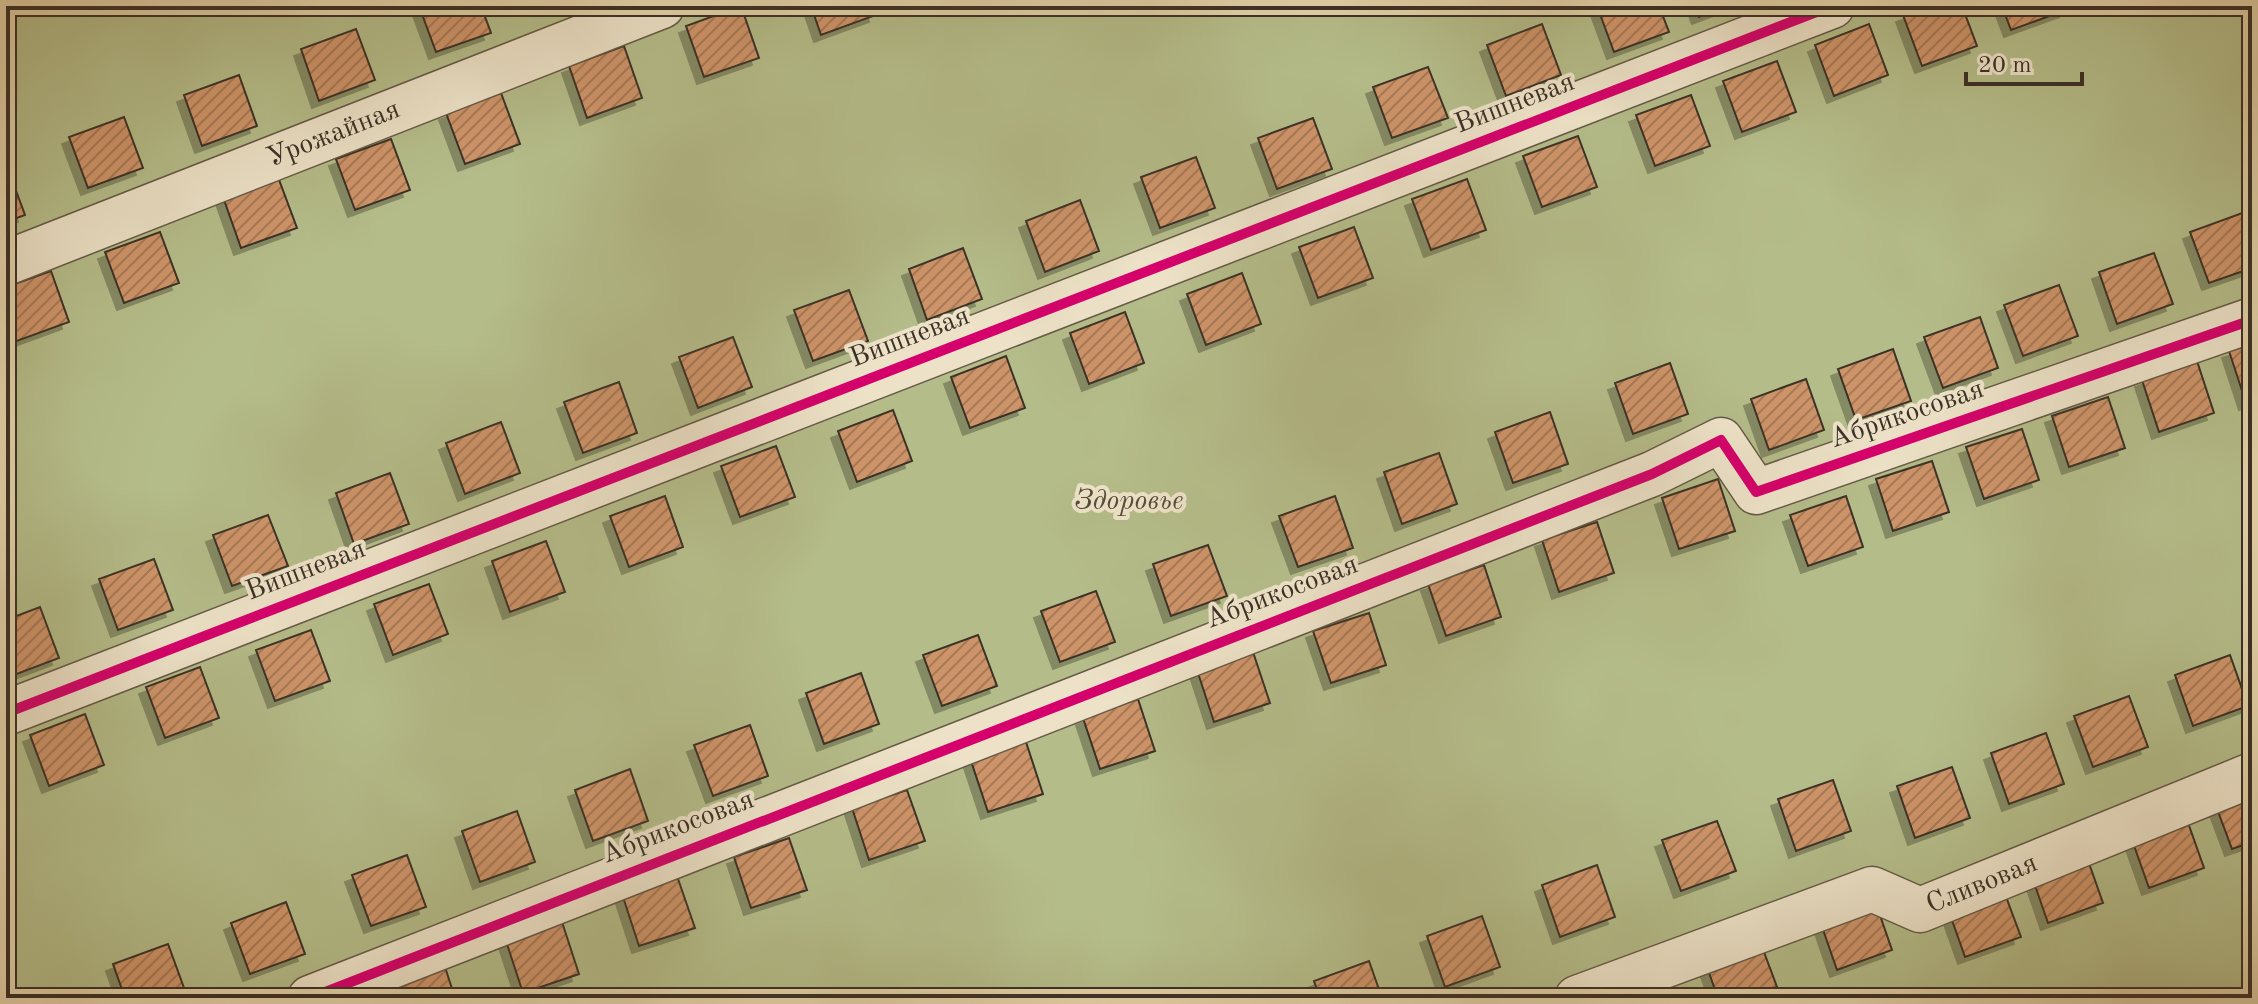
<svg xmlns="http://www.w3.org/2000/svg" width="2258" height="1004" font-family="'Old Standard TT',serif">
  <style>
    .garden { fill: #b4bc89; stroke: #787658; stroke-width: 2 }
    .building { fill: url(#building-hatch); stroke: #3b3126; stroke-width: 2; filter: url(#shadow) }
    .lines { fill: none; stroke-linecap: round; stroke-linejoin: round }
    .minor-casing { stroke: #655a47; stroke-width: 47 }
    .minor { stroke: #ede2c8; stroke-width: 44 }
    .cycleway-casing { stroke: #ede2c8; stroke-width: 15 }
    .cycleway { stroke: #d6006c; stroke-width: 10 }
    .labels { text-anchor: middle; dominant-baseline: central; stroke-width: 8; stroke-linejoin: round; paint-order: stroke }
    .street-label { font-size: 28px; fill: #3b3126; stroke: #ede2c8 }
    .park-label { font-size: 28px; font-style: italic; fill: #534d3a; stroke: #ede2c8 }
  </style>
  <defs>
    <pattern id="building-hatch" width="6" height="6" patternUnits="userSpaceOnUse" patternTransform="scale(2)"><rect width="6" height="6" fill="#ce9469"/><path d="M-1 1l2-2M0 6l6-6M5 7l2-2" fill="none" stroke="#a87956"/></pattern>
    <filter id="shadow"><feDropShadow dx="-7" dy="7" stdDeviation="0" flood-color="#0004"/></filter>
  </defs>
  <rect width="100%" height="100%" fill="#e4d3aa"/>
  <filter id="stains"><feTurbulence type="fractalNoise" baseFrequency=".0025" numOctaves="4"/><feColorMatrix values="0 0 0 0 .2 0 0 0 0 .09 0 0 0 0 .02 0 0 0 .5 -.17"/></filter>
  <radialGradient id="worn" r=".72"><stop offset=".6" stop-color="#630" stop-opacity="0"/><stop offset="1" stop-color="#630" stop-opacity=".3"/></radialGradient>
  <path class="garden" d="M6 6H2252V998H6Z"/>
  <path class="building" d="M419 6H481L491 33 436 52Z
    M741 6 759 58 704 77 686 26Z
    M811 6H873L876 15 821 35Z
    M1597 6H1659L1669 32 1614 52Z
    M1695 6H1728L1699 17Z
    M1929 6H1962L1977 46 1922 66 1903 15Z
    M2002 6H2065L2066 10 2011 30Z
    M1542 24 1561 75 1506 96 1487 45Z
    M1869 24 1888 75 1834 96 1815 45Z
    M356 29 375 80 319 101 301 49Z
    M624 46 642 98 587 118 569 66Z
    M1777 61 1796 112 1742 132 1723 81Z
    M1428 67 1448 118 1392 138 1373 87Z
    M239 75 257 126 202 146 184 95Z
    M501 93 520 144 465 164 446 113Z
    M1691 95 1710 146 1655 166 1636 115Z
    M124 117 143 168 88 188 69 137Z
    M1313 118 1332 169 1277 189 1258 138Z
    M1578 136 1597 187 1542 207 1523 156Z
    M391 139 410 190 355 210 336 159Z
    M1196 157 1215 208 1160 228 1141 177Z
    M6 164 25 215 6 222Z
    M278 177 297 228 241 248 223 197Z
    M1467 179 1486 230 1431 250 1412 199Z
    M1080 200 1099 251 1045 272 1026 221Z
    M2245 212 2252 232V268L2209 283 2190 232Z
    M1354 227 1373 278 1318 298 1299 247Z
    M160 232 179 283 124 303 105 252Z
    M963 248 982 299 927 320 909 269Z
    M2154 253 2173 304 2117 324 2099 272Z
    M51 271 69 322 14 342 6 319V287Z
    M1242 273 1261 324 1206 345 1187 294Z
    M2059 285 2078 336 2023 356 2004 305Z
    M849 290 868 341 813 361 794 310Z
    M1125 312 1144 363 1089 384 1070 333Z
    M1980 317 1998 368 1943 388 1924 337Z
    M733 337 752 387 698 408 679 357Z
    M2252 344V401L2246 403 2229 351Z
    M1893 349 1911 401 1856 420 1838 369Z
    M1006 356 1025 408 970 428 951 377Z
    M2197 361 2214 413 2159 432 2142 380Z
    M1670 363 1688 414 1633 434 1615 383Z
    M1806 379 1824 430 1769 450 1751 399Z
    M619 382 637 433 583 453 564 402Z
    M2108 397 2125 448 2069 467 2052 416Z
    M893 410 912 461 857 482 838 431Z
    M1550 412 1568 464 1513 483 1495 432Z
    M501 422 520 473 465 494 446 443Z
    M2022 429 2039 480 1984 499 1966 447Z
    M776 446 795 497 740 517 721 466Z
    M1439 453 1457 504 1402 524 1384 472Z
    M1932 461 1949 512 1893 531 1876 479Z
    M390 473 409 524 354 544 336 493Z
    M1718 479 1735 531 1679 549 1662 498Z
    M665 496 683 547 629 567 610 516Z
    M1335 496 1353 548 1298 567 1279 516Z
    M1846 496 1863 547 1808 566 1790 515Z
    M268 515 288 566 232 586 213 535Z
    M1597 522 1614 573 1559 592 1542 540Z
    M546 541 565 592 510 612 492 561Z
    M1208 545 1227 596 1171 616 1153 564Z
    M154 559 173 610 118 630 99 579Z
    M1484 565 1501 617 1446 636 1428 584Z
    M429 584 448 634 393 655 374 604Z
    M1096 591 1115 642 1060 662 1041 611Z
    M40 607 59 658 6 678V620Z
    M1369 613 1386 665 1331 683 1313 631Z
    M311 630 330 681 275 701 256 650Z
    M978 635 997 686 942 706 923 655Z
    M1253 652 1270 703 1214 722 1197 670Z
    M2230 655 2248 706 2193 726 2175 675Z
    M200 667 219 718 165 738 146 687Z
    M861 673 879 724 824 744 806 693Z
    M2129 696 2148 747 2093 767 2074 716Z
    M1138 699 1155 751 1100 769 1083 718Z
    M85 714 104 765 49 786 30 735Z
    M750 725 768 776 713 796 694 745Z
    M2046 733 2064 784 2009 804 1991 753Z
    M1026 742 1043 794 988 812 971 761Z
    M1952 767 1970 818 1915 838 1897 786Z
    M630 769 648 821 593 841 575 790Z
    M1833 780 1851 831 1796 851 1778 799Z
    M2252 784V842L2232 849 2213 798Z
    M907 790 925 841 869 860 852 808Z
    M517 811 535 862 480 882 462 831Z
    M2186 817 2204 868 2149 888 2131 837Z
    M1717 821 1736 871 1681 891 1662 840Z
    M789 838 807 890 751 908 734 857Z
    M2085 852 2103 903 2048 923 2030 871Z
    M407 855 426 907 371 926 352 875Z
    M1597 865 1615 917 1560 937 1542 885Z
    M677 876 695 928 639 946 622 894Z
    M2002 886 2021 937 1965 957 1947 906Z
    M1874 898 1892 950 1837 970 1819 918Z
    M286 902 305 954 250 974 231 923Z
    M1482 916 1500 967 1445 987 1427 936Z
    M562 922 579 974 523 993 506 941Z
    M1758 936 1777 987 1747 998H1718L1703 956Z
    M168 944 187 996 180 998H125L113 964Z
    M1369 961 1382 998H1320L1314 981Z
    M445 967 455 998H393L389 986Z"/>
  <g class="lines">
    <defs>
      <g id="minor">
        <path id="s1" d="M6 263 662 6"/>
        <path d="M6 713 1832 6"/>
        <path d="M310 998 1652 474 1721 440 1756 492 2252 320"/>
        <path id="s2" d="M1577 998 1872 889 1920 910 2252 775"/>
      </g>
    </defs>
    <use href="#minor" class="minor-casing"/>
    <use href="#minor" class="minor"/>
    <defs>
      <path id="cycleway" d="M6 713 1832 6
        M310 998 1652 474 1721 440 1756 492 2252 320"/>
    </defs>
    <use href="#cycleway" class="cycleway-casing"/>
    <use href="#cycleway" class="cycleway"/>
  </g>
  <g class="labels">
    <g class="street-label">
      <text transform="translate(1515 104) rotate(-21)">Вишневая</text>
      <text stroke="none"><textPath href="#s1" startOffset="352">Урожайная</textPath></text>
      <text transform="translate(910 338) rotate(-21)">Вишневая</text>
      <text transform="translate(1907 415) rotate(-19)">Абрикосовая</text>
      <text transform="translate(306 571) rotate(-21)">Вишневая</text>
      <text transform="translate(1282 593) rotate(-21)">Абрикосовая</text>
      <text transform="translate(678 828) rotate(-21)">Абрикосовая</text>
      <text stroke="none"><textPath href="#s2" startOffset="434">Сливовая</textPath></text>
    </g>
    <g class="park-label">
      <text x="1129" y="502">Здоровье</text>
    </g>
  </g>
  <rect width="2258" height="1004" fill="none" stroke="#e4d3aa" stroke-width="32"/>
  <rect x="8" y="8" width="2242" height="988" fill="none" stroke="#3b3126" stroke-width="4"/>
  <rect x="16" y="16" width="2226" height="972" fill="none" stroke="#3b3126" stroke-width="2"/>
  <path d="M1966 72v12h116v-12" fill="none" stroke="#3b3126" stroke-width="4"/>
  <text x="1978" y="72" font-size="24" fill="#3b3126" stroke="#ede2c8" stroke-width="6" paint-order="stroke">20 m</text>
  <rect width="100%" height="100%" filter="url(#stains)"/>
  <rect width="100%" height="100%" fill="url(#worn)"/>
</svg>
